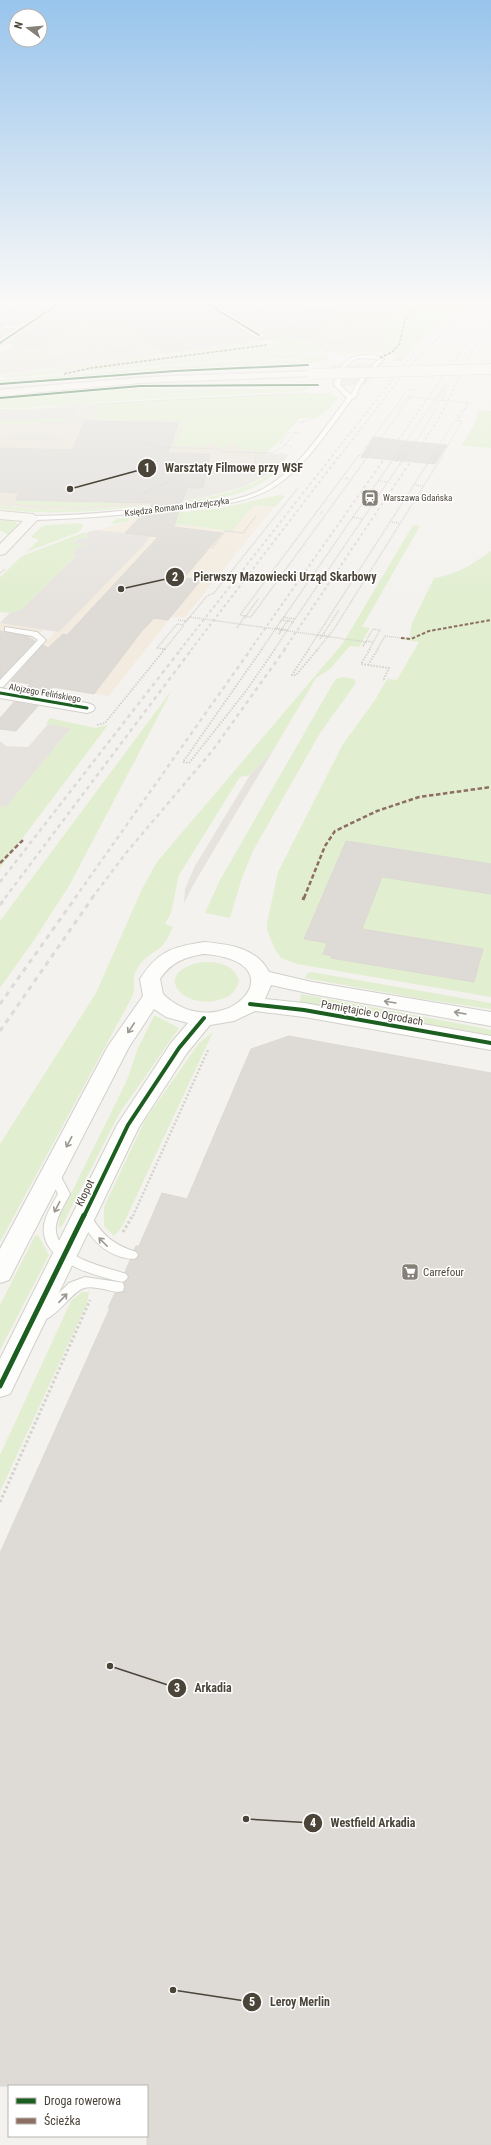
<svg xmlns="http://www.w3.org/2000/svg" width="491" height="2145" font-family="'Roboto Condensed',sans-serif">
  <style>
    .residential { fill: #e7e4dc }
    .commercial { fill: #f3ebdf }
    .education { fill: #eae5da }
    .green { fill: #e1eecf }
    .parking { fill: #e6e3df }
    .building { fill: #dedbd6; stroke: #dcd9d4 }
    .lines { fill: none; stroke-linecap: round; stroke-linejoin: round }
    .lane-casing { stroke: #d2d0cb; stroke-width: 2 }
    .street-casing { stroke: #d2d0cb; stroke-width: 2 }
    .secondary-casing { stroke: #d3cfc5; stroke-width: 2 }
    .path-far4 { stroke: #d3d2cc; stroke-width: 1; stroke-dasharray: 1 1; stroke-linecap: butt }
    .path-far3 { stroke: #d3d2cc; stroke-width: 1.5; stroke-dasharray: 1 1; stroke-linecap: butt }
    .path-far2 { stroke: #d3d2cc; stroke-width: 2; stroke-dasharray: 1.5 1.5; stroke-linecap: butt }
    .path-far1 { stroke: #d3d2cc; stroke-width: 2.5; stroke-dasharray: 2 2; stroke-linecap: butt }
    .path { stroke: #d3d2cc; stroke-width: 3; stroke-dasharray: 2.5 2.5; stroke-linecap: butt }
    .lane { fill: #fdfdfc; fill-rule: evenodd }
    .street { fill: #fdfdfc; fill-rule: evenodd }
    .secondary { fill: #f7f6f1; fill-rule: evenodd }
    .tram { stroke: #dbdbda; stroke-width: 1 }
    .rail-far3 { stroke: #dbdbda; stroke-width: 1.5; stroke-dasharray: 2.5 2.5; stroke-linecap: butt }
    .rail-far2 { stroke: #dbdbda; stroke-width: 2; stroke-dasharray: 3 3; stroke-linecap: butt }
    .rail-far1 { stroke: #dbdbda; stroke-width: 2.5; stroke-dasharray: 4 4; stroke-linecap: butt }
    .rail { stroke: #dbdbda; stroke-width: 3; stroke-dasharray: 5 5; stroke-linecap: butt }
    .secondary-bridge-casing { stroke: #d3cfc5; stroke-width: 11; stroke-linecap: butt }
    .path-bridge-far1 { stroke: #d3d2cc; stroke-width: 1; stroke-dasharray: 1 1; stroke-linecap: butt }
    .path-bridge { stroke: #d3d2cc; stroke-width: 1.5; stroke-dasharray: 1 1; stroke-linecap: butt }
    .secondary-bridge { stroke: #f7f6f1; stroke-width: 10 }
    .quiet-far3 { stroke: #8d6e63; stroke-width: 1.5; stroke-dasharray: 3 1.5; stroke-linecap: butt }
    .quiet-far2 { stroke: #8d6e63; stroke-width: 2; stroke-dasharray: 3.5 2; stroke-linecap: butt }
    .quiet-far1 { stroke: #8d6e63; stroke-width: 2.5; stroke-dasharray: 4.5 2.5; stroke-linecap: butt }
    .quiet { stroke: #8d6e63; stroke-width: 3; stroke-dasharray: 6 3; stroke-linecap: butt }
    .cycleway-far3-casing { stroke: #fff; stroke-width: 3 }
    .cycleway-far2-casing { stroke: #fff; stroke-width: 5 }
    .cycleway-far1-casing { stroke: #fff; stroke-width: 6 }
    .cycleway-casing { stroke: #fff; stroke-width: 8 }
    .cycleway-far3 { stroke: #1b5e20; stroke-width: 2 }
    .cycleway-far2 { stroke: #1b5e20; stroke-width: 3 }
    .cycleway-far1 { stroke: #1b5e20; stroke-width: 4 }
    .cycleway { stroke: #1b5e20; stroke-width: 5 }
    .oneway { stroke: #9b9791 }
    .labels { text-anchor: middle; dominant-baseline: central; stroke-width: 3; stroke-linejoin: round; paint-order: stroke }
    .far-poi-label { font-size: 9px; fill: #4b4439; stroke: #fff; text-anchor: start }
    .far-street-label { font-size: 9px; fill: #4b4439; stroke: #fff }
    .street-label { font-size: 11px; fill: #4b4439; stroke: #fff }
    .poi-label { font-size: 11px; fill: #4b4439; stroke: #fff; text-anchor: start }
    .leader { fill: none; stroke: #4b4439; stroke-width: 1.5 }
    .callout-dot { fill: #4b4439; stroke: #fff; stroke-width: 1.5 }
    .mark-label { font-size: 12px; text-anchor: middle; font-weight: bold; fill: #fff }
    .callout-label { font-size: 12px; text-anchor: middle; font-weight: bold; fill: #4b4439; stroke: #fff; stroke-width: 3; stroke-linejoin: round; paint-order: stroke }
  </style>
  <rect width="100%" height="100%" fill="#f4f2ee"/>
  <path class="residential" d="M72 305H108L118 311 154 306 153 305H199L256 341 0 375V354Z
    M223 305H399L390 316 377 351 332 352 286 344Z
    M257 454 289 455 271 473 243 487 201 498 148 505 145 497 180 466 254 468Z"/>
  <path class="commercial" d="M254 505 274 507 184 618 171 617 109 696 11 681 56 631 51 630 44 629 0 676V622L60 564 86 533 127 522 130 518 232 531Z"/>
  <path class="education" d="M160 400 267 446 268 454H257L255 466 207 464 145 497 148 505 76 510 41 509 0 505V412Z"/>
  <path class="green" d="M399 305H463L423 339 401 361H393L398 355 381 353 330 354V353L377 351 390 316Z
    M276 337 312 341 326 351 273 340Z
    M256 341 275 351 268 357 8 378 0 376Z
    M272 341 321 352 272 356 278 351 268 345Z
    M322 354 326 355 329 360 307 364 299 359H276L275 357Z
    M26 355H45L51 358 14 364Z
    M270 358 271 361 293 360 303 363 174 369 0 383V380Z
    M312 387 304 391 132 400 24 408H0V399L141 388 235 389Z
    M329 393 338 398C326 413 320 420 300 418L277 444 268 451 237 450V444H228L227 448 217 447V444H208L206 447 176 446 184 421 92 419 97 404 0 412V409H24L184 398Z
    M479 410 491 411V448L461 446 474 425Z
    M74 417 72 420 0 425 1 421Z
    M274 472H276C243 503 188 502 146 506 97 511 49 516 0 509V505C49 512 97 510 146 505 189 501 237 496 274 472Z
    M280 495 285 496 275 507 254 505 232 531 130 518 127 522 111 524 116 519 221 508Z
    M16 500 120 503C113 509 28 507 15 503Z
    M0 519 15 521 18 525 8 535 0 530Z
    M80 523 84 525 79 532 26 552 39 540 31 537 41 527 46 525Z
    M413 525 420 526 362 627 370 628 359 647 350 646 330 669 316 678 274 749 250 775 240 777 179 875 171 913 165 924 173 927C170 933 166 943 160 948 151 954 141 960 136 971 132 979 135 987 133 995L0 1242V1144L96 993 142 889 157 862 343 643Z
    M85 532 89 539 78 538 73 542 84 544 86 546 79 547 73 552 76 555 21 610 12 613 0 612V577L22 556Z
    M491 551V997L297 964 281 958 275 949 267 930V923L278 872 343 744 375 700 387 679 397 680 419 642 400 639 401 637 409 638 412 623 434 578C456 575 473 564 491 551Z
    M342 677 354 679 356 683 320 733 253 851 241 881 230 918 205 913 220 880 332 685 336 679Z
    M172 690 69 886 34 940 0 988V921Z
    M50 718 95 728 108 725 0 868V806L6 807 71 728 46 724Z
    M203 962C219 962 233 964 239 980 237 990 232 996 222 999 181 1012 150 971 203 962Z
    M311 972 491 1003V1009L428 1000 305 978 308 973Z
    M301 994 472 1026 491 1030V1035L300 1002Z
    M154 1016H156L179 1028 119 1114 62 1226 58 1228 60 1216 127 1080 138 1048Z
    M213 1032 122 1227 114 1236 104 1226V1207L145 1120 199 1043Z
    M38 1235 49 1255 0 1350V1305L35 1236Z
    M82 1292H89L87 1303 0 1492V1455L71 1301Z"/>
  <path class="parking" d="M382 363 365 385 333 387 329 365Z
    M79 406 74 417 1 421 0 423V412Z
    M10 433 63 435 60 441 0 439V436H8Z
    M95 530 150 536 144 545 59 632 0 623 10 613 21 610 76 556 73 552 79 547 87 545 73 543 78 538 89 539 86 533Z
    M48 724 71 728 6 807 0 806V741L6 746 28 747Z
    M274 749 192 887 184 904 185 889 195 866 250 775Z"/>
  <path class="building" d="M15 305H50L18 325H1L3 329 12 330 0 337V314Z
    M63 305H95L36 346 7 343Z
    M96 305H204L256 338H262L265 335 217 305H293L338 308 309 338 291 336 164 353Z
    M85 421 178 423 168 453 210 454 203 488H187L181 504 150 507 153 503 16 500 19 493 0 492V448L72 450Z
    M374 437 404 441 447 445 435 464 361 457Z
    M179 511 174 527 222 533 184 578 201 580 168 620 154 618 141 632 94 694 53 687 47 695 24 691 30 684 11 681 43 645 48 648 63 634 67 635 158 537 125 533 143 514Z
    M0 631 26 636 35 641 0 678Z
    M14 702 38 706 16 731 0 729V718Z
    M346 841 491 864V894L382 877 362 929 483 949 474 982 331 958 332 956 323 954 327 943 304 939Z
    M289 1036 491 1073V2145H147V2086H0V1553L110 1308H108L115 1293 124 1291V1283L129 1278 125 1272 130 1260 136 1259 139 1256 134 1250 136 1246H139L162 1193 187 1199 251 1049Z"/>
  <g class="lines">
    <defs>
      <path id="lane" d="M0 305H6L0 308Z
        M2 326 21 327 23 328H4Z
        M363 355H375L384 359 367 376 360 386 356 397 352 399C330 428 305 468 274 487 241 507 200 507 163 511 119 515 77 519 33 520L30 518 33 516C77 516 120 511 163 507 199 504 240 505 271 484 303 463 325 427 347 398L334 385C339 367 344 357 363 355ZM357 358 379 359C367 371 357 380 351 395L340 385 346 365Z
        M5 627 37 632 46 640 3 687H0V680L38 640 32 636 5 631Z
        M53 1168 57 1169 70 1194C65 1204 58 1214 56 1225 52 1258 104 1266 126 1274L128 1277 126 1280 122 1282C96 1276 39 1262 44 1225 46 1214 52 1204 58 1194L47 1172 49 1169Z
        M84 1210 88 1212C103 1235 110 1243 136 1252L138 1255 136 1258C131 1260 127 1258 121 1257 99 1250 89 1235 78 1215L80 1212Z
        M85 1277 118 1282 123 1283 124 1287 123 1291 118 1292C109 1291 93 1285 84 1288 69 1293 53 1326 34 1320L32 1316 34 1312 51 1301 69 1283Z"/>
      <path id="street" d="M205 305H215L264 335 262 337H256Z
        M0 688 87 703 93 705 95 708 93 711 87 713 0 698Z
        M204 942C229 944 257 948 269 972L312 982 491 1012V1026L312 994 271 985 265 999 304 1003 491 1036V1050L304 1017 255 1011 234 1021 210 1025 187 1053 139 1127 10 1394 0 1397V1359L117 1125 171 1043 188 1023 166 1017 154 1009 129 1047 9 1280 0 1283V1249L108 1046 143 996 140 979C158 951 172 947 204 942ZM204 954C305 962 221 1050 163 994L160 979C171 962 185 957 204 954Z"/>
      <path id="secondary" d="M52 305H62L0 346V339Z
        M312 371 317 374 316 376 140 383 0 396V390L140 377Z
        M0 511 33 514 39 518 5 554 0 555V544L23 521 0 519Z"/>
    </defs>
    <use href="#lane" class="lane-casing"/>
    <use href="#street" class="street-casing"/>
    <use href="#secondary" class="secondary-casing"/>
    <path class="path-far4" d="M163 305 167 310
      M350 308 356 305
      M257 310 339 319 362 334 354 342
      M80 313 123 317
      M339 319 350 308 346 305
      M343 321 363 319 371 310 357 305
      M134 325 148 323 141 318 146 315 144 313 193 307
      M291 325 314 318
      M287 326 320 330
      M59 327 91 330
      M49 334 58 335 115 328 117 324 70 320
      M167 336 178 343
      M280 337 313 341 328 351
      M150 339 160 345H164L217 338 208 331
      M274 341 329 352
      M313 341 349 344
      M106 344 116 351
      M26 346 37 347 46 344 102 305
      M89 347 100 354 137 348 127 342
      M269 347 277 351 270 357
      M47 352 55 359
      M27 353 10 365 73 356 66 350
      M270 357 327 353 328 356
      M439 398 440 395
      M58 406 308 393
      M397 411 407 398
      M429 414 437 400
      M460 417H457L461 410 466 409 468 401
      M304 421 317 417
      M458 421 465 409
      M298 423 304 421 303 424
      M374 442 376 439
      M140 444H154L153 447 223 449 222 452 271 453
      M403 445 412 446
      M292 447 280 443 290 432 299 433
      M438 447H447
      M285 454H270L283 447 297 431
      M256 456V453
      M359 456 408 390H416L368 456
      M363 456 369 446
      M364 456 372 446
      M396 456 445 385H449L426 426 406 456
      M399 456 403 450
      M400 456 406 450
      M432 456 455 420 462 421 442 456
      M436 456 438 452
      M438 456 441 452"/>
    <path class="path-far3" d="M359 455 240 615 251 617 369 455
      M362 458 364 455
      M362 458 364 455
      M396 461 401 455
      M396 462 400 455
      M432 464 439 455
      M432 464 436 455
      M345 479 348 477V480
      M378 481 388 482
      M414 485 423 486
      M142 494 174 479 179 465 254 467 256 455
      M321 514 323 511
      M352 517 363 519
      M390 522 400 523
      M212 548 225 531 243 533 256 516
      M0 573 5 569
      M246 616 258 599
      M283 617 295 619
      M178 620 186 621
      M283 627 290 618
      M237 628 245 616
      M275 628 288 630
      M324 633 339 610
      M279 634 282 629
      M318 635 329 636
      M367 639 373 629 380 630 369 650
      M363 646 366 641 373 642
      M165 649 157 648 177 624 183 625 207 596 214 593 298 488
      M164 650 184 625
      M261 650 396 455
      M274 650 406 455
      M308 650 433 455
      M317 650 334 629 443 455
      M377 650 385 636 401 638"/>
    <path class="path-far2" d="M162 649H165
      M262 649 183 762 189 763 246 691 275 649
      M309 649 292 675H296L318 649
      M370 649 361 664 389 668 383 681
      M368 665 378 649
      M97 725 105 723 165 649"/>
    <path class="path-far1" d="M133 1216 208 1050"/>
    <path class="path" d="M123 1232 133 1215
      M0 1502 90 1300"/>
    <use href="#lane" class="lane"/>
    <use href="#street" class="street"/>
    <use href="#secondary" class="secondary"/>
    <path class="tram" d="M0 388 176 375 491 364"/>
    <path class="rail-far3" d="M332 456 415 351
      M340 456 406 370 429 346 478 305
      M387 456 491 308
      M414 456 439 419 472 351 491 323"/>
    <path class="rail-far2" d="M180 650 333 455
      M191 650 340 455
      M250 650 387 455
      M284 650 415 455"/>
    <path class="rail-far1" d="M0 882 181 649
      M5 898 192 649
      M75 898 251 649
      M92 898 126 853 213 750 285 649"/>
    <path class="rail" d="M0 905 6 897
      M0 1004 76 897
      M0 1031 93 897"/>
    <defs>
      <path id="secondary-bridge" d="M312 374 491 369"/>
    </defs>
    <use href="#secondary-bridge" class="secondary-bridge-casing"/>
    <path class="path-bridge-far1" d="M409 395 407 397 467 403
      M439 398 441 394
      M433 399 444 389
      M443 400 444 389
      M465 409 466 407"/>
    <path class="path-bridge" d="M245 618 246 616
      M185 622 190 617 366 642 367 639
      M280 622 281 620 293 622 292 624
      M279 634 283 627
      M320 639 324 633
      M363 646 366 642"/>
    <use href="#secondary-bridge" class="secondary-bridge"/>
    <path class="quiet-far3" d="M380 358 392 352 399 345 406 317 413 310 423 305
      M64 374 91 368 267 345"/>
    <path class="quiet-far2" d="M401 638 411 639 429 631 491 620"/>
    <path class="quiet-far1" d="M0 863 24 839
      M304 898 325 846 335 831 377 811 419 797 491 787"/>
    <path class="quiet" d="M303 900 304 897"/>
    <defs>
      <path id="cycleway-far3" d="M209 305 259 335
        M0 343 57 305
        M0 384 175 371 308 365
        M0 398 140 386 318 385"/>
      <path id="cycleway-far2" d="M0 693 87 708"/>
      <path id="cycleway-far1" d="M250 1004 304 1010 491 1043
        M84 1216 128 1125 179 1048 204 1018"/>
      <path id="cycleway" d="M0 1386 84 1215"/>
    </defs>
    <use href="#cycleway-far3" class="cycleway-far3-casing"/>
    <use href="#cycleway-far2" class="cycleway-far2-casing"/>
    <use href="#cycleway-far1" class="cycleway-far1-casing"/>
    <use href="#cycleway" class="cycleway-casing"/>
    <use href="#cycleway-far3" class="cycleway-far3"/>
    <use href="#cycleway-far2" class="cycleway-far2"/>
    <use href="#cycleway-far1" class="cycleway-far1"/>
    <use href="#cycleway" class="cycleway"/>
  </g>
  <defs><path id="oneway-shaft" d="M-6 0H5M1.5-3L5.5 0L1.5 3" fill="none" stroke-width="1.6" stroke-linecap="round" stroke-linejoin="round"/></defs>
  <g class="oneway">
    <use href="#oneway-shaft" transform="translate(390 1002) rotate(-171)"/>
    <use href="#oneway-shaft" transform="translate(460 1013) rotate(-170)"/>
    <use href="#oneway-shaft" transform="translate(131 1028) rotate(124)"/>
    <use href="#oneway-shaft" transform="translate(69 1142) rotate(118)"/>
    <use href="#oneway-shaft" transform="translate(57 1207) rotate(117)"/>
    <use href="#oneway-shaft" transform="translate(103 1242) rotate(-135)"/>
    <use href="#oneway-shaft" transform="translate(63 1298) rotate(-47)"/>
  </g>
  <linearGradient id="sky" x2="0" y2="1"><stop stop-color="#98c4ec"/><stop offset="0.5" stop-color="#faf9f7"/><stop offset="1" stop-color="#faf9f7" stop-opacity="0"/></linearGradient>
  <rect width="491" height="605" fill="url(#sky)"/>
  <defs>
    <symbol id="station-square" viewBox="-11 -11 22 22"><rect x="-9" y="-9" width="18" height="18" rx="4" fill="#868178" stroke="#fff"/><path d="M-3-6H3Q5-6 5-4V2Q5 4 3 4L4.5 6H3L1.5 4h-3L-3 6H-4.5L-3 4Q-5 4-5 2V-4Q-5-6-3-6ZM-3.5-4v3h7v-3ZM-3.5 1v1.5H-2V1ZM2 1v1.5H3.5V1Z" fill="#fff"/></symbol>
    <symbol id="supermarket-square" viewBox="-11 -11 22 22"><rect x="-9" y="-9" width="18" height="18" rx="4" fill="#868178" stroke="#fff"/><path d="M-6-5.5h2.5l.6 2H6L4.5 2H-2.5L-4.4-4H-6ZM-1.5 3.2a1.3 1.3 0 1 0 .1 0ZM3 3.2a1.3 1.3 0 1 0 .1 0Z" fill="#fff"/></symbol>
  </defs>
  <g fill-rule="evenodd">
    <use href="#station-square" x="360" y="488" width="20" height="20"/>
    <use href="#supermarket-square" x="400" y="1262" width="20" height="20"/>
  </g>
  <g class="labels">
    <g class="far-poi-label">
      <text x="383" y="498">Warszawa Gdańska</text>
    </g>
    <g class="far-street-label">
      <text transform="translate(177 507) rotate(-7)">Księdza Romana Indrzejczyka</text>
      <text transform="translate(45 693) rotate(10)">Alojzego Felińskiego</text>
    </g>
    <g class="street-label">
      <text transform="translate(372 1013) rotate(10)">Pamiętajcie o Ogrodach</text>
      <text transform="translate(85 1193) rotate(-64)">Kłopot</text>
    </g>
    <g class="poi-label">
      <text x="423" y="1272">Carrefour</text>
    </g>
  </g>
  <path class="leader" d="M70 489L147 468M121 589L175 577M110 1666L177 1688M246 1819L313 1823M173 1990L252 2002"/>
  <g class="callout-dot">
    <circle cx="70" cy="489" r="4"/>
    <circle cx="121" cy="589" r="4"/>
    <circle cx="110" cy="1666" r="4"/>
    <circle cx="246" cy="1819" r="4"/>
    <circle cx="173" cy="1990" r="4"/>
    <circle cx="147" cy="468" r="10"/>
    <circle cx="175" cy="577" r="10"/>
    <circle cx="177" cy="1688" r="10"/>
    <circle cx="313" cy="1823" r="10"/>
    <circle cx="252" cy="2002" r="10"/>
  </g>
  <g class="mark-label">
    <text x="147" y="472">1</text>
    <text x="175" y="581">2</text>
    <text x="177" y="1692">3</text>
    <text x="313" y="1827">4</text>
    <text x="252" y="2006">5</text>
  </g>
  <g class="callout-label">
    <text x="234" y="472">Warsztaty Filmowe przy WSF</text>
    <text x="285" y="581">Pierwszy Mazowiecki Urząd Skarbowy</text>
    <text x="213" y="1692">Arkadia</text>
    <text x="373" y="1827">Westfield Arkadia</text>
    <text x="300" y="2006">Leroy Merlin</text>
  </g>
  <rect x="8" y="2085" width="140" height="52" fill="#ffffff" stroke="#b7b4b0"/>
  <rect x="16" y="2098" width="20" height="6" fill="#1b5e20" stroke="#b7b4b0"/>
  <text x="44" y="2105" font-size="12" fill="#4b4439">Droga rowerowa</text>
  <rect x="16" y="2118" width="20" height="6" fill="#8d6e63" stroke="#b7b4b0"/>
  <text x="44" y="2125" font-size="12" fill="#4b4439">Ścieżka</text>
  <g transform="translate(28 28) rotate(286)"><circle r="19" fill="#ffffff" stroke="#b7b4b0"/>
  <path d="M0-3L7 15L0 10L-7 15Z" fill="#868178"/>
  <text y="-6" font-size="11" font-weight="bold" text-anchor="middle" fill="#4b4439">N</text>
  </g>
</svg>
